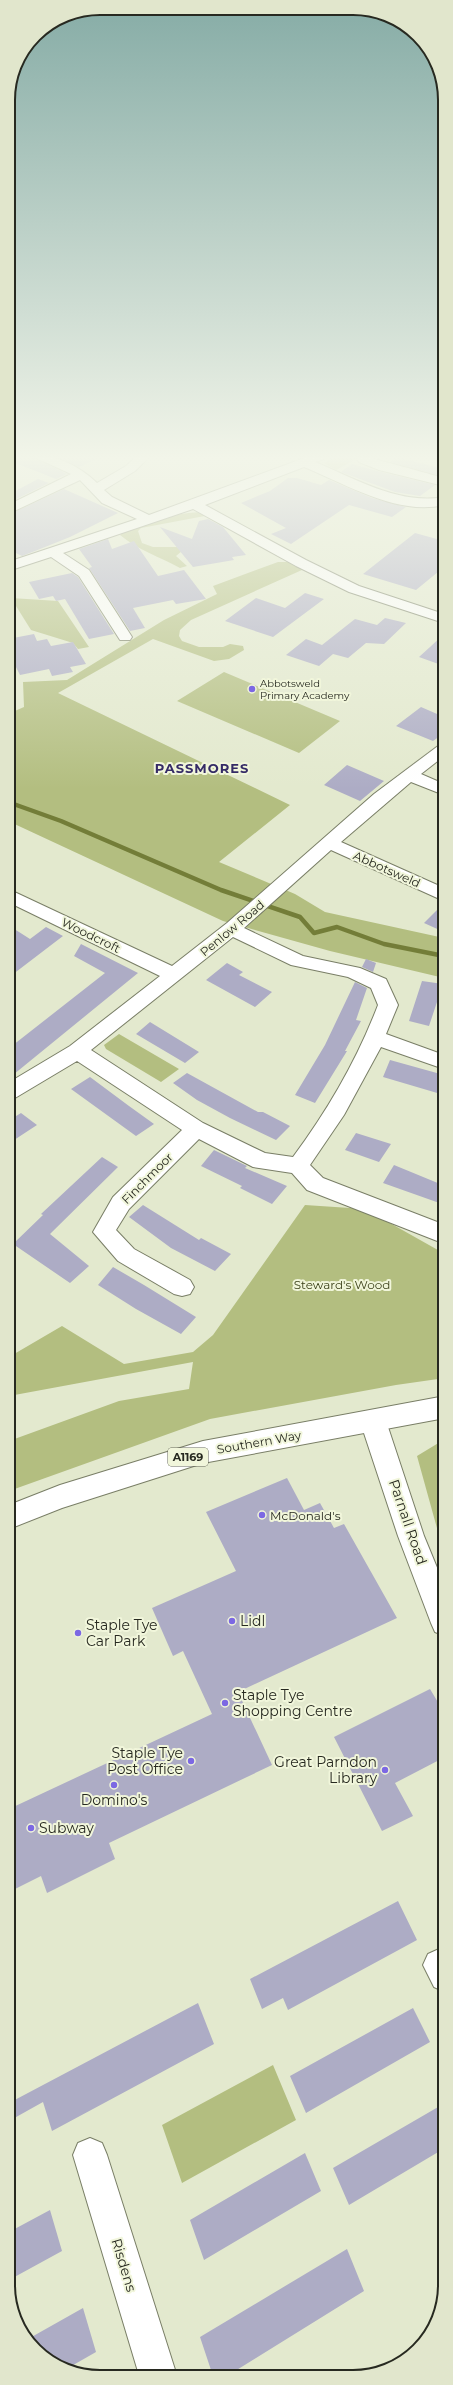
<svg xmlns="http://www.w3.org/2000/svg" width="453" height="2385" font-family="Montserrat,sans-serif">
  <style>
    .green { fill: #b3be80 }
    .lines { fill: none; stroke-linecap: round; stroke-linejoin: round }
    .stream { stroke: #737d38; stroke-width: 4.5 }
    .building { fill: #adacc5 }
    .minor-casing { stroke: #797e66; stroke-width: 2 }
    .major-casing { stroke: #797e66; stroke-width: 2 }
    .minor { fill: #fff; fill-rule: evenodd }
    .major { fill: #fff; fill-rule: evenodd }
    .poi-dot { fill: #7c68e3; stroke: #f1f6db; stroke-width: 1.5 }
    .labels { text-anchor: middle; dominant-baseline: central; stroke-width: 4; stroke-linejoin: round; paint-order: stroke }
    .far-poi-label { font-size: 10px; fill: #272920; stroke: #f1f6db; text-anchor: start }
    .shield { fill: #f1f6db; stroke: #646658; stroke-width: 1 }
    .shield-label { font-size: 11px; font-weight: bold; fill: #272920 }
    .street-label { font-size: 12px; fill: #272920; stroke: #f1f6db }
    .park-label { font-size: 12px; fill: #3c421a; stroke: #f1f6db }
    .poi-label { font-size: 12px; fill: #272920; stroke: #f1f6db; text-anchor: start }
    .far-district-label { font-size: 13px; font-weight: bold; letter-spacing: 1px; fill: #352b66; stroke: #f1f6db }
    .near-street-label { font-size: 14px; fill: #272920; stroke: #f1f6db }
    .near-poi-label { font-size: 14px; fill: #272920; stroke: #f1f6db; text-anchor: start }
    .rim { fill: none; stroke: #272920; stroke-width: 2 }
  </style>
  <rect width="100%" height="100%" fill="#e3e9ce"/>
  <path class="green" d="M337 456H362L336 470 324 463Z
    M204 512 210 515 141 528 138 531 142 543 153 547H177L182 551 176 556 187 566 180 568C160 557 138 550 120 535 139 519 179 513 204 512Z
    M278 562H289L302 570 191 620 180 630 179 636 182 641 199 647H223L230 644 243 646 244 650 229 659 214 661 153 639 58 693 290 805 219 862 295 894 325 912 444 938V978L330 951 223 921 8 821V714L24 707 23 682 67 680 164 620 217 594 213 586Z
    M11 598 58 601 89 647 78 649 73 643 31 630Z
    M224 672 340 721 299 753 177 701Z
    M119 1034 179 1069 161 1082 106 1049 104 1045Z
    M305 1205 365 1209 445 1254V1378L396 1385 210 1419 9 1491V1441L119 1401 189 1389 193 1362 9 1396V1357L62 1326 124 1364 193 1352 213 1335Z
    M445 1439V1557L417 1456Z
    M273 2065 296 2120 182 2183 162 2125Z"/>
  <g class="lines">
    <path class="stream" d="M8 802 61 821 221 890 300 917 314 933 337 927 384 944 444 956"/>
  </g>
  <path class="building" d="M8 456H31L67 474 56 479 8 460Z
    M52 456H103L79 467Z
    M396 457 444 469V477L390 462Z
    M352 464 377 471 435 485 420 496 395 492 341 472Z
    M288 478H297L321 485 329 480 372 498 406 507 392 517 349 505 291 544 271 534 286 528 241 503 270 491Z
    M38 479 49 483 8 503V495Z
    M64 489 118 513 70 537 35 551 22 556 8 549V515Z
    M208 519 223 527 246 555 232 557 234 560 193 567 160 527 192 539 199 521Z
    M415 533 444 541V567L416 590 363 574Z
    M108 539 112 549 134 541 158 576 184 570 206 599 176 604 173 600 133 608 145 628 130 631 89 568 92 567 79 549Z
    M72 573 78 577 114 634 89 639 65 599 56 601 53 596 39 599 29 582Z
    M305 593 324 599 273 637 225 621 256 598 285 608Z
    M385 618 406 623 384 644 366 643 348 658 333 654 319 666 286 655 306 639 322 645 355 619 377 625Z
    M34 634 37 641 47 639 51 646 73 642 86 664 70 667 73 672 52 676 49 669 20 675 13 661 8 662V639Z
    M444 634V666L419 657 430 647Z
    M421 707 444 717V733L433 741 396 726Z
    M347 765 384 781 360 801 324 785Z
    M444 903V932L424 923Z
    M8 925 30 939 46 927 63 936 8 978Z
    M81 944 138 973 8 1079V1049L105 973 74 956Z
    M366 959 376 963 373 972 362 967Z
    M227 963 243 972 239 975 272 992 255 1007 206 980Z
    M422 981 443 984 429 1026 409 1021Z
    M355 982 367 988 356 1020 361 1021 345 1051H347L315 1103 295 1095 325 1045Z
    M150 1022 199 1052 185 1063 136 1034Z
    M390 1060 444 1075V1095L383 1077Z
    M187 1073 258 1112H263L290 1126 276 1140 230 1118 197 1100 173 1083Z
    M90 1077 129 1106 154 1124 136 1136 71 1089Z
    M21 1113 37 1125 8 1144V1121Z
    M356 1133 391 1144 379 1162 345 1150Z
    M214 1150 247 1166 245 1168 287 1186 272 1204 240 1188 242 1186 201 1166Z
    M102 1157 118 1167 50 1234 89 1266 70 1283 13 1244 43 1215 41 1214Z
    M394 1165 445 1186V1205L383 1183Z
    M143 1205 199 1240 201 1238 231 1254 215 1271 171 1248 129 1217Z
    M113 1267 144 1285 196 1317 181 1334 136 1309 98 1285Z
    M287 1478 304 1510 320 1503 334 1528 344 1524 397 1618 238 1692 272 1765 109 1843 115 1859 47 1893 41 1876 9 1892V1809L212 1714 183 1651 173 1656 152 1608 236 1571 206 1512Z
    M430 1689 445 1714V1757L395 1783 413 1816 382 1831 334 1737Z
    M398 1901 417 1940 288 2010 283 1998 262 2009 250 1979Z
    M198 2003 214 2044 52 2131 43 2102 9 2121V2103Z
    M413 2008 430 2042 306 2113 290 2076Z
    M445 2103V2148L349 2205 333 2168Z
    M305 2153 321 2191 204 2260 190 2220Z
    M50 2210 62 2251 9 2280V2232Z
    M347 2249 364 2291 227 2376H213L200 2337Z
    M83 2308 96 2352 68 2368 31 2346 28 2339Z"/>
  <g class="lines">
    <defs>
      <path id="minor" d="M32 456C54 452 82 468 97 483L126 466 136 457H144L146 460 135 471 104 490 112 497 149 515 310 456H326L324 459 315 462C356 479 399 505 444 497V505C397 516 346 484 304 467L205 505 306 560 359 586 444 614V623L349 592 296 566 193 509 63 553 89 570 132 637 130 640H120L79 576 51 557 8 571V562L137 519 102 503 80 480 8 514V505L71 474Z
        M359 456C363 455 433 475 444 478V486L379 470 359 462 357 459Z
        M444 744V756L421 774 444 784V795L411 782 341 842 444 888V901L331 850 244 928 303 956 360 968 386 979 398 1005 386 1034 444 1055V1069L381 1047 344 1115 310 1165 323 1178 445 1225V1244L307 1190 292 1173 253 1167 199 1139 129 1209 116 1230 134 1249 190 1280 194 1287 190 1294 182 1296 174 1294 118 1261 93 1232 113 1197 182 1130 77 1061 15 1098 8 1100V1083L70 1046 160 976 8 902V889L172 966 227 923 374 794 438 746ZM233 937 291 965 348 977 371 988 378 1005C357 1060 328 1110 293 1157L265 1153 203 1123 91 1050Z
        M373 1410 382 1413 386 1421 424 1536 445 1587V1636L435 1632 431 1623 398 1536 360 1421 364 1413Z
        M439 1949 445 1951V1992L434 1987 423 1965 428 1954Z
        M90 2138 102 2143 107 2155 177 2376 139 2375 73 2155 78 2143Z"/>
      <path id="major" d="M445 1396V1418L203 1463 62 1508 9 1529V1505L60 1485 203 1441Z"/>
    </defs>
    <use href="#minor" class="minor-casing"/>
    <use href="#major" class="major-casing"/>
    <use href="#minor" class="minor"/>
    <use href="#major" class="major"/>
  </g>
  <linearGradient id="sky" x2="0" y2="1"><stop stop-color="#86aca6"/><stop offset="0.58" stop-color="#f2f5e9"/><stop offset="1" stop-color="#f2f5e9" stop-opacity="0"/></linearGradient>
  <rect width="453" height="789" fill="url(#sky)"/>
  <g class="poi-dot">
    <circle cx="252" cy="689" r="4"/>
    <circle cx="262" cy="1515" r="4"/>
    <circle cx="232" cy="1621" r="4"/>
    <circle cx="78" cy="1633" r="4"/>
    <circle cx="225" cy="1703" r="4"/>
    <circle cx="191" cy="1761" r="4"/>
    <circle cx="385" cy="1770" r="4"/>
    <circle cx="114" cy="1785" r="4"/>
    <circle cx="31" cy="1828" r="4"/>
  </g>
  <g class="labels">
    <g class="far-poi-label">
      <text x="260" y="683">Abbotsweld<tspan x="260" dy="12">Primary Academy</tspan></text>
    </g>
    <rect class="shield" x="168" y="1448" width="40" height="18" rx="3"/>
    <g class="shield-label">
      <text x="188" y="1457">A1169</text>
    </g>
    <g class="street-label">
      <text transform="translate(387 869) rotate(24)">Abbotsweld</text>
      <text transform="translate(232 928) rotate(-40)">Penlow Road</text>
      <text transform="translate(91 935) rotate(26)">Woodcroft</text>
      <text transform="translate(147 1178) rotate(-45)">Finchmoor</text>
      <text transform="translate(259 1442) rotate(-10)">Southern Way</text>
    </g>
    <g class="park-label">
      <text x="342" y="1284">Steward's Wood</text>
    </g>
    <g class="poi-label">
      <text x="270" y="1515">McDonald's</text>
    </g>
    <g class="far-district-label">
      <text x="202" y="768">PASSMORES</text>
    </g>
    <g class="near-street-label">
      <text transform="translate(408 1522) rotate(71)">Parnall Road</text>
      <text transform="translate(124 2265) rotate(73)">Risdens</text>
    </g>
    <g class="near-poi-label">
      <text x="240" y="1621">Lidl</text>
      <text x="86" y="1625">Staple Tye<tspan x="86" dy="16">Car Park</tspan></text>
      <text x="233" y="1695">Staple Tye<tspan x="233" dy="16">Shopping Centre</tspan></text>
      <text x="183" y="1753" text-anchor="end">Staple Tye<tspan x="183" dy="16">Post Office</tspan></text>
      <text x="377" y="1762" text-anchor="end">Great Parndon<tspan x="377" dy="16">Library</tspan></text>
      <text x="114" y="1800" text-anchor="middle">Domino's</text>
      <text x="39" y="1828">Subway</text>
    </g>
  </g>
  <path d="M0 0H453V2385H0ZM100 15H353A85 85 0 0 1 438 100V2285A85 85 0 0 1 353 2370H100A85 85 0 0 1 15 2285V100A85 85 0 0 1 100 15Z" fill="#e1e6cc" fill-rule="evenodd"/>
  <path class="rim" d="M100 15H353A85 85 0 0 1 438 100V2285A85 85 0 0 1 353 2370H100A85 85 0 0 1 15 2285V100A85 85 0 0 1 100 15Z"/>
</svg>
